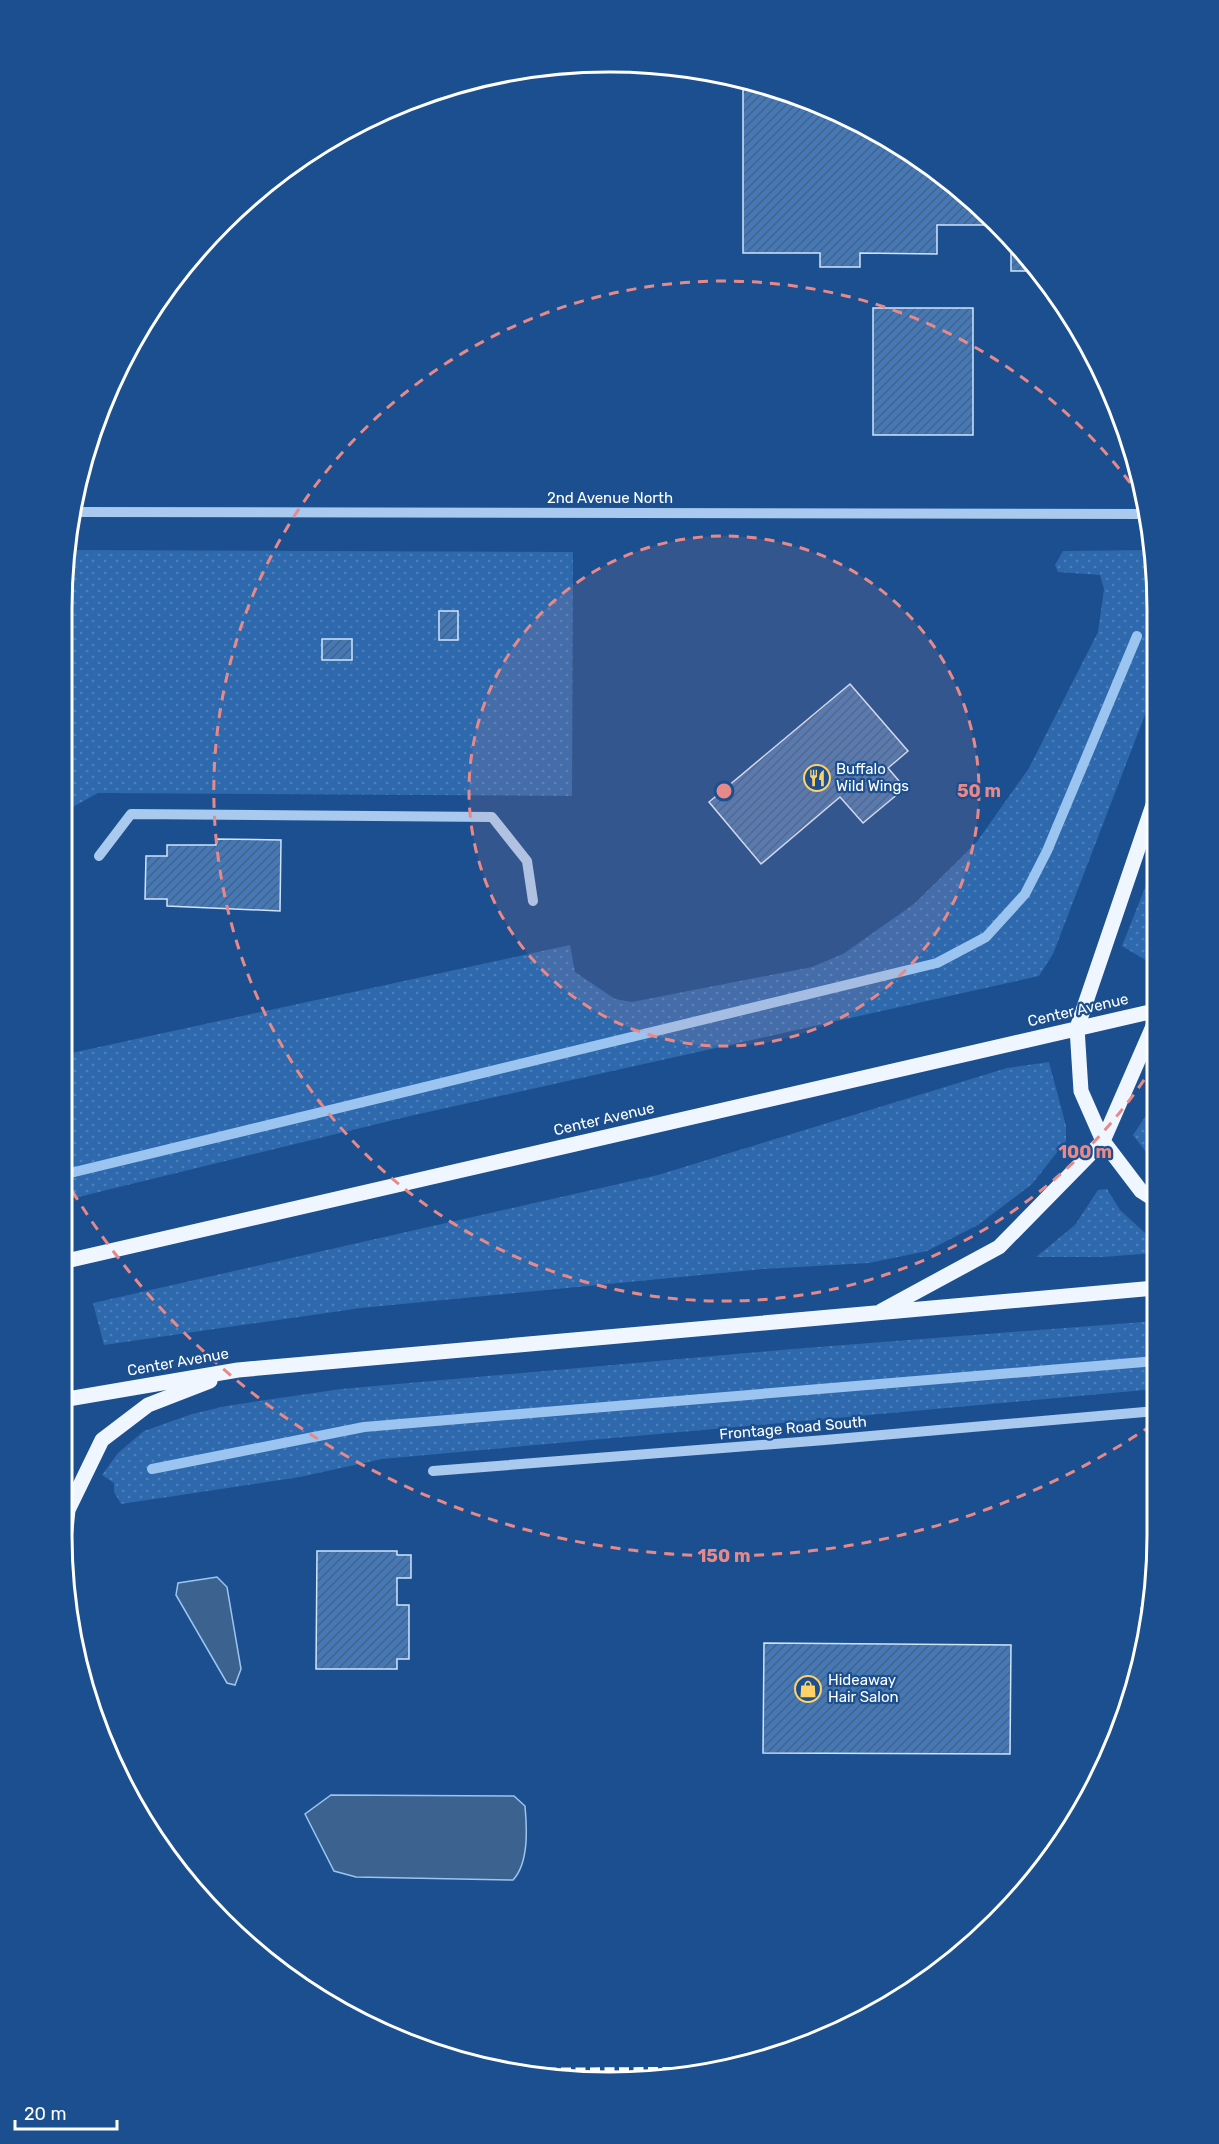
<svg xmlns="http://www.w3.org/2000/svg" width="1219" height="2144" font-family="Rubik,sans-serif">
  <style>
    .grass { fill: url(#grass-dots) }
    .water { fill: #3c6290; stroke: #9cc4f0; stroke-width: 1.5 }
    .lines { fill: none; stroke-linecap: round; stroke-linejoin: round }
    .stream { stroke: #9cc4f0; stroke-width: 10 }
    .building { fill: url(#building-hatch); stroke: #cfe3fa; stroke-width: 1.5 }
    .minor { stroke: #a9c9ee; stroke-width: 10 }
    .major { stroke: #f0f6ff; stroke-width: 15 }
    .rail { stroke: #fff; stroke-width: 4.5; stroke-dasharray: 10 4.5; stroke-linecap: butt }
    .ring { fill: none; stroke: #e88989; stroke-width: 3; stroke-dasharray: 10 8 }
    .labels { text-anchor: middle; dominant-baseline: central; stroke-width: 4.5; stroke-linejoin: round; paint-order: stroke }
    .street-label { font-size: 15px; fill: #fff; stroke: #1b4f8f }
    .poi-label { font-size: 15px; fill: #fff; stroke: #1b4f8f; text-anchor: start }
    .rim { fill: none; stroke: #fff; stroke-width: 3 }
    .centre { fill: #e88989; stroke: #1b4f8f; stroke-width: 3 }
    .ring-label { font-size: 18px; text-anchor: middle; font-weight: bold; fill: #e88989; stroke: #1b4f8f; stroke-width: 4.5; stroke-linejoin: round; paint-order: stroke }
  </style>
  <defs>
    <pattern id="grass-dots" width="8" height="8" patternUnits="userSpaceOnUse" patternTransform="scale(1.5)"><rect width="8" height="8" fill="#2e69ad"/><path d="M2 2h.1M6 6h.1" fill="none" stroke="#4d80b9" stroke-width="1.8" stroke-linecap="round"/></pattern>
    <pattern id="building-hatch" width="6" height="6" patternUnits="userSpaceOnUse" patternTransform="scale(1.5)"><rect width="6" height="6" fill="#4478b7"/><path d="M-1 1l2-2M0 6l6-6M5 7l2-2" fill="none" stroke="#486282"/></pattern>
  </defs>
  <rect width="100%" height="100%" fill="#1b4f8f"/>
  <path class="grass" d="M67 550 573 552 572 796 98 793 62 813 63 574Z
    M1153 550V694L1053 954 1039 976 410 1116 62 1201V1055L570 945 575 972 615 999 632 1002 812 967 843 954 914 904 976 843 1029 768 1098 632 1104 589 1100 575 1058 572 1055 565 1063 551Z
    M1154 865V965L1122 946Z
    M1049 1062 1066 1126V1141L1032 1184 978 1225 927 1251 869 1263 763 1269 361 1308 104 1345 93 1303 658 1175 1007 1068Z
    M1155 1102V1164L1133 1135Z
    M1107 1189 1120 1210 1155 1242V1253L1102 1257H1036L1075 1225 1098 1190Z
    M1156 1321V1389L382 1459 300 1477 121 1504 114 1492V1483L102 1475 118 1453 144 1431 192 1414 226 1406 341 1389 792 1349Z"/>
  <path class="water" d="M217 1577 227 1587 241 1669 235 1685 227 1683 176 1595 178 1583Z
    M331 1795 514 1796 525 1806C527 1828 529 1863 513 1880L356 1877 334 1871 305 1814Z"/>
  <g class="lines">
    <path class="stream" d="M62 1175 937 963 986 937 1025 894 1047 851 1137 636
      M152 1469 364 1427 1156 1361"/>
  </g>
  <path class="building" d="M750 85 786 91 884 135 999 225H937V254L860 253V267H820V253H743V87Z
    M1011 239 1037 271H1011Z
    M873 308H973V435H873Z
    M439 611H458V640H439Z
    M322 639H352V660H322Z
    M850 684 908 751 888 768 905 788 863 823 840 797 761 864 709 802Z
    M216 839 281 840 280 911 167 906V899H145L146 856H167V845H216Z
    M317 1551H397V1555H411V1578H397V1605H409V1659H397V1669H316Z
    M1141 1608H1149L1141 1648Z
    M764 1643 1011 1645 1010 1754 763 1753Z"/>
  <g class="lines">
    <path class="minor" d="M73 512 1147 514
      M99 856 131 814 492 817 527 861 533 901
      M433 1471 825 1440 1156 1411"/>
    <path class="major" d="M1154 802 1077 1028 1081 1091 1103 1141 1141 1191 1155 1200
      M62 1262 1154 1011
      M881 1311 999 1247 1103 1141 1154 1024
      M62 1400 238 1370 1155 1288
      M64 1551 68 1510 102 1440 148 1405 210 1381"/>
    <path class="rail" d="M532 2070 697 2069"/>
  </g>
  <circle cx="724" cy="791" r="255" fill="#e88989" fill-opacity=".12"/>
  <g class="ring">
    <circle cx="724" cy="791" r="255"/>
    <path d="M1154 1065A510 510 0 1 1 1144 502"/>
    <path d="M1152 1425A765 765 0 0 1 65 1179"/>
  </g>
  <defs>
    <symbol id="restaurant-ring" viewBox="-11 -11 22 22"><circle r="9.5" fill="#1b4f8f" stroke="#ffd166" stroke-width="1.5"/><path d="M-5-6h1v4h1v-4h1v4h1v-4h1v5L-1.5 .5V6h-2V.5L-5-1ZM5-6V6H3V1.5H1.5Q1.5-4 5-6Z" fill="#ffd166"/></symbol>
    <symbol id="shop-ring" viewBox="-11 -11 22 22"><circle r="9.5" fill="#1b4f8f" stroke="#ffd166" stroke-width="1.5"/><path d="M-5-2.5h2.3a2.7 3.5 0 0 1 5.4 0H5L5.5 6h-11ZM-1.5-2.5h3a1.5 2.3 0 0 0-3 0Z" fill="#ffd166"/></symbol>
  </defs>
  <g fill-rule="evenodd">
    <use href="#restaurant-ring" x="802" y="763" width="30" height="30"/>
    <use href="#shop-ring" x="793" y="1674" width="30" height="30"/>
  </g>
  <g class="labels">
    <g class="street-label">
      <text x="610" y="498">2nd Avenue North</text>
      <text transform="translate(1078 1010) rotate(-13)">Center Avenue</text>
      <text transform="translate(604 1119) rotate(-13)">Center Avenue</text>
      <text transform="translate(178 1362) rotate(-10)">Center Avenue</text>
      <text transform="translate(793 1428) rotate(-5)">Frontage Road South</text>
    </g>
    <g class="poi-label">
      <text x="836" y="769">Buffalo<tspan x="836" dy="17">Wild Wings</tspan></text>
      <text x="828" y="1680">Hideaway<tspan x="828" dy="17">Hair Salon</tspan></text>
    </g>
  </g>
  <path d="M0 0H1219V2144H0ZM609 72H610A537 537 0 0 1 1147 609V1535A537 537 0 0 1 610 2072H609A537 537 0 0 1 72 1535V609A537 537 0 0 1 609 72Z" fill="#1b4f8f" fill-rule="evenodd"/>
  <path class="rim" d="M609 72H610A537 537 0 0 1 1147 609V1535A537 537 0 0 1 610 2072H609A537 537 0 0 1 72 1535V609A537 537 0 0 1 609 72Z"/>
  <circle cx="724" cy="791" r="9" class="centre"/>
  <g class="ring-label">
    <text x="979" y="797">50 m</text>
    <text x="1085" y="1158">100 m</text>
    <text x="724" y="1562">150 m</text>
  </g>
  <path d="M15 2120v9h102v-9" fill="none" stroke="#ffffff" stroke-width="3"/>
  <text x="24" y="2120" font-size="18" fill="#ffffff" stroke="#1b4f8f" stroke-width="4.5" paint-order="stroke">20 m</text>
</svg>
